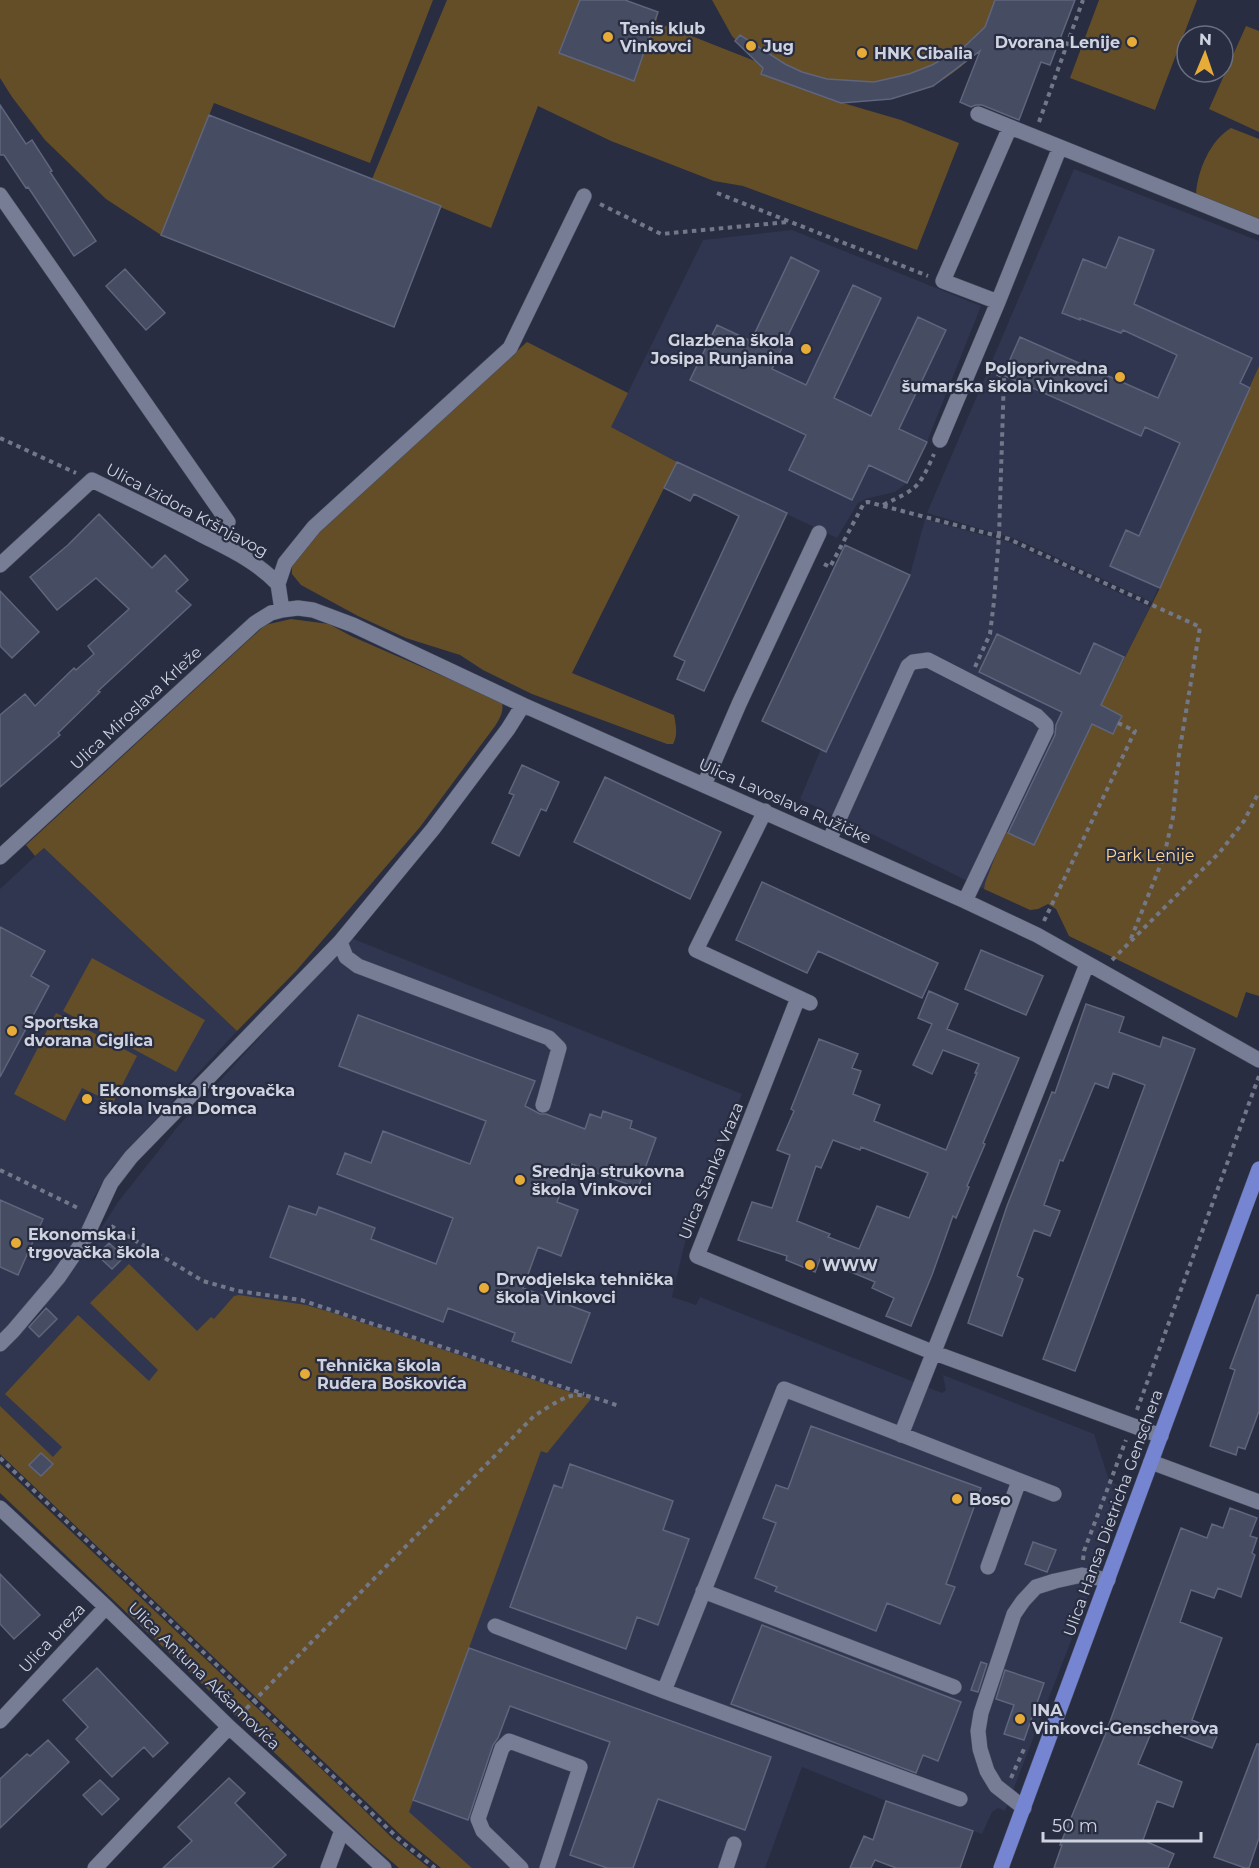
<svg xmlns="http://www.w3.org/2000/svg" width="1259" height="1868" font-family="Montserrat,sans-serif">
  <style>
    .built { fill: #303650 }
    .green { fill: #644e28 }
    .building { fill: #464c62; stroke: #5f657c; stroke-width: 1.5; fill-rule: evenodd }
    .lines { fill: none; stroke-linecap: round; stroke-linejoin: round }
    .minor-casing { stroke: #464a5c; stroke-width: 16 }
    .major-casing { stroke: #464a5c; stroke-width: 16 }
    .path { stroke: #737889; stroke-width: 4; stroke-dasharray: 4.5 4.5; stroke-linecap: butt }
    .minor { stroke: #767d95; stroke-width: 15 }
    .major { stroke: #7585d2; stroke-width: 15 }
    .poi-dot { fill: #e7ac37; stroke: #282d41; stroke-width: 2 }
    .labels { text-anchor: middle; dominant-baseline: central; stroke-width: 4.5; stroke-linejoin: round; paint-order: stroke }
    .poi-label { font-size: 16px; font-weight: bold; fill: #cfd3e0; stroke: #282d41; text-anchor: start }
    .street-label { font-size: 16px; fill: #cfd3e0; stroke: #282d41 }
    .park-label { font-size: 16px; fill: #fed796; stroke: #282d41 }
  </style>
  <rect width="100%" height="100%" fill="#282d41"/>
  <path class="built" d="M1074 169 1259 241V366L1152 602 1019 540 927 513Z
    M792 230 981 306 927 442 907 483 895 492 865 499 858 503 837 538 677 462 611 427 703 240Z
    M925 519 1009 542 1150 607 1101 705 1122 716 1113 734 1092 725 1034 845 985 883 984 889 800 799 821 749 826 751 910 575Z
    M44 848 237 1031 112 1167 93 1199 83 1232 51 1276 0 1336V889Z
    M351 938 742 1094 687 1234 672 1297 696 1305 700 1297 942 1393 946 1390 943 1375 1094 1434 1109 1480 1125 1490 1083 1610 1005 1811 998 1808 992 1812 982 1834 886 1801 802 1767 765 1868H472L409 1813 401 1835 0 1454V1350L26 1325 39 1337 57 1319 42 1304 98 1233 118 1202 179 1125Z"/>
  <path class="green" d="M0 0H433L370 163 214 103 161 235 106 199 45 140 12 97 0 78Z
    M447 0H625L658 12 656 22 755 61 732 36 712 0H1075L1050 65 986 42C971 58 952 77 931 86 903 99 873 101 843 103L901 120 959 143 917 250 743 186 714 181 611 141 538 106 491 228 372 179Z
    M1099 0H1197L1155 110 1070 78Z
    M1246 26 1259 31V132L1209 109Z
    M1231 128 1259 139V219L1196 195C1197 172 1210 140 1231 128Z
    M527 342 628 393 611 427 677 462 572 673 674 715C676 725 678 735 673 744H667L532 694 483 670 460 655 406 638 358 616 301 585 292 574V565L303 546Z
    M1259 366V996L1246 992 1237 1018 1069 936 1056 909 1048 904 1038 909 1030 910 984 889 985 883 1005 831 1034 845 1092 724 1113 734 1122 716 1101 705 1160 588Z
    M291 619 329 624 351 636 502 702C504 711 500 718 495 726L420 827 296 971 237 1031 44 848 35 856 26 845 265 625Z
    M92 958 205 1020 176 1072 63 1011Z
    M56 1013 137 1056 113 1103 82 1088 65 1121 14 1094Z
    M129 1264 197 1331 211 1317 214 1319 234 1296 239 1295 306 1305 330 1312 591 1399 547 1453 541 1451 409 1812 472 1868H441L403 1837 0 1454V1406L53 1457 62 1447 5 1394 78 1315 149 1381 158 1370 90 1303Z
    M0 1464 353 1799 391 1837 429 1868H399L369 1842 0 1493Z"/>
  <path class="building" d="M580 0H625L658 12 634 81 559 53Z
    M995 0H1075L1050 65 1041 62 1019 120 982 105H976L971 107 960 102 980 51 933 86 891 99 841 103 761 74 763 68 735 41 740 35 785 64 802 72 827 79 874 82 909 74 932 65 964 47 985 27Z
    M0 105 26 144 32 140 52 171 50 172 96 241 74 256 28 187 26 188 4 155H0Z
    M209 115 441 206 394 327 161 235Z
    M1119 237 1154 250 1134 304 1252 358 1240 383 1250 388 1160 588 1110 566 1126 530 1139 536 1180 443 1145 427 1141 436 1003 375 1020 337 1158 398 1177 355 1123 330 1121 333 1080 318V320L1062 313 1083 259 1106 268Z
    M791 257 819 271 772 369 806 385 853 285 881 298 834 398 871 416 918 317 946 330 899 429 927 442 907 483 869 465 852 500 789 470 806 435 690 380 717 325 751 341Z
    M125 269 165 313 146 330 106 286Z
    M677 462 787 513 704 691 677 679 685 661 674 656 739 516 694 494 690 501 664 488Z
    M99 514 152 568 165 555 188 580 176 591 191 605 98 691 100 692 58 733 60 735 0 787V715L25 694 35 706 74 668 76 670 94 654 88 646 129 609 96 578 57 610 30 577 68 545Z
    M845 545 910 575 826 752 762 721Z
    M0 591 39 632 12 658 0 646Z
    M997 634 1080 674 1094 643 1124 657 1101 705 1122 716 1118 723 1113 734 1092 724 1034 845 1008 833 1055 735 1056 725 1062 712 979 672Z
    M522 765 559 782 546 811 541 809 519 856 492 843 514 795 509 793Z
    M605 777 721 832 690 899 574 842Z
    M762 882 938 963 922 998 818 951 807 973 736 940Z
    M0 927 45 951 31 976 49 986 0 1077Z
    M981 950 1043 976 1026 1015 965 989Z
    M929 991 958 1004 947 1029 1019 1058 983 1143 985 1144 967 1186 969 1187 956 1218 953 1216 932 1275 911 1326 886 1316 894 1298 872 1288 875 1282 820 1259 815 1272 786 1260 787 1256 738 1240 752 1202 772 1208 790 1155 777 1150 794 1111 791 1109 819 1039 858 1054 852 1068 861 1071 853 1094 880 1105 874 1121 946 1150 977 1073H975L979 1064 943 1050 932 1074 913 1065 932 1024 918 1018ZM833 1140 860 1150 861 1147 928 1173 909 1218 877 1206 859 1249 828 1237 830 1234 797 1221 816 1166 821 1168Z
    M1086 1004 1124 1017 1119 1032 1160 1047 1163 1037 1195 1049 1075 1371 1043 1359 1145 1085 1113 1073 1108 1088 1095 1083 1063 1161 1060 1160 1044 1205 1060 1211 1050 1236 1034 1230 1017 1276 1023 1279 1002 1336 968 1323 1007 1206 1052 1092 1055 1093Z
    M358 1015 535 1081 525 1106 540 1114H546L585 1129 590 1114 601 1118 603 1111 632 1121 630 1128 656 1138 638 1188 572 1164 557 1202 578 1210 561 1256 538 1247 523 1288 590 1313 571 1363 512 1341 515 1333 448 1308 443 1322 270 1257 289 1206 316 1215 319 1207 375 1228 371 1239 436 1264 453 1218 337 1174 345 1153 371 1163 383 1131 470 1164 486 1121 339 1066Z
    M0 1200 43 1219 18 1275 0 1267Z
    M109 1243 124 1257 112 1269 97 1255Z
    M1257 1295H1259V1411L1245 1449 1238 1447 1236 1455 1210 1446 1235 1370 1230 1368Z
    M46 1308 57 1319 39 1337 29 1327Z
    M811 1426 981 1488 946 1584 955 1587 940 1624 887 1603 876 1631 775 1591 777 1587 755 1578 776 1523 763 1518 776 1485 788 1489Z
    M41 1453 53 1464 41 1476 29 1465Z
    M570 1464 673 1501 663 1530 689 1539 658 1625 637 1617 626 1649 510 1607 554 1485 562 1488Z
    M1230 1508 1257 1518 1250 1536 1257 1538 1252 1553 1255 1555 1241 1597 1218 1588 1214 1598 1191 1590 1180 1622 1222 1638 1192 1720 1219 1731 1212 1748 1154 1726 1138 1764 1182 1782 1173 1807 1157 1801 1143 1840 1174 1854 1168 1868H1054L1062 1845H1060L1105 1735 1181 1528 1207 1538 1212 1524 1223 1528Z
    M1033 1542 1056 1550 1047 1572 1025 1564Z
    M0 1574 40 1615 14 1639 0 1624Z
    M762 1625 961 1702 938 1761 923 1755 916 1773 731 1704Z
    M469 1648 771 1757 745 1830 658 1799 633 1868H607L570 1855 610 1742 510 1706 498 1738 493 1745 468 1820 413 1800Z
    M981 1662 987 1664 978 1692 971 1690Z
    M97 1668 168 1743 153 1757 144 1747 112 1777 76 1739 88 1727 63 1700Z
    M1005 1670 1044 1683 1024 1740 1004 1734 1014 1705 996 1699Z
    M48 1740 69 1762 0 1828V1779L27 1754 30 1756Z
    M1257 1744H1259V1838L1249 1868H1245L1214 1857Z
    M229 1778 245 1793 235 1803 286 1855 272 1868H163L192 1841 178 1827Z
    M100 1780 119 1799 102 1815 83 1795Z
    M886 1801 973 1831 960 1868H896L875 1860 871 1868H850L864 1836 873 1840Z"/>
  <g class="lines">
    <defs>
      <path id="minor" d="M978 114 1259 227
        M1010 127 943 281 998 302 1060 147
        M0 195 228 522
        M940 440 998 302
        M0 565 92 480C129 498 164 515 200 534 229 549 255 560 278 584
        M282 610 298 608 313 610 353 625 523 705 965 901 1037 935 1259 1060
        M704 785 739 704 819 533
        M765 811 696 950 810 1003
        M829 841 908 666 913 662 928 660 1037 716 1046 725V731L965 901
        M0 857 255 623 271 613 282 610 278 584 285 563 314 527 510 348 584 196
        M340 942 346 957 358 966 549 1038 559 1048 543 1105
        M798 998 697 1256 932 1352 1161 1436
        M0 1344 13 1331 58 1278 86 1237 111 1183 131 1157 340 942 433 829 508 729 523 705
        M901 1435 1087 964
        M1151 1462 1259 1502
        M0 1508 106 1607 229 1727 384 1868
        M988 1567 1019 1481
        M703 1591 954 1687
        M495 1626 664 1691 960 1799
        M664 1691 784 1389 1054 1494
        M0 1721 106 1607
        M1024 1808 996 1786 987 1771 980 1749 978 1731 981 1713 1014 1614 1023 1601 1036 1587 1055 1581 1082 1575 1108 1580
        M95 1868 229 1727
        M328 1868 342 1830
        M521 1868 483 1831 478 1819 502 1748 509 1741 580 1767 547 1868
        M726 1868 734 1844"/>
      <path id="major" d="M1001 1868 1259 1169"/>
    </defs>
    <use href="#minor" class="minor-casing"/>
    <use href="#major" class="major-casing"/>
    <path class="path" d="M1039 122 1083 0
      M717 193 928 276
      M600 204 661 234 788 222
      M0 438 76 473
      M883 505C917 488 918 490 934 454
      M824 564 830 567 864 503 868 502 1009 539 1200 627 1179 754 1173 817 1164 856 1130 941
      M975 667 990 634 994 601 999 536 1004 377 989 370
      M1044 921 1135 731 1118 723
      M1112 960 1220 852 1244 821 1259 792
      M0 1170 80 1209
      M111 1226 203 1281 238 1291 301 1300 584 1394
      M1137 1410 1259 1076
      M0 1458 402 1842 435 1868
      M1083 1560 1084 1551 1126 1440
      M240 1715 534 1416C575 1390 573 1390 619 1406
      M1011 1778 1024 1749"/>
    <use href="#minor" class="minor"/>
    <use href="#major" class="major"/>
  </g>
  <g class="poi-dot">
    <circle cx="608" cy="37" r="6"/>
    <circle cx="1132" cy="42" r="6"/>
    <circle cx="751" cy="46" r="6"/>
    <circle cx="862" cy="53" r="6"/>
    <circle cx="806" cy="349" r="6"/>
    <circle cx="1120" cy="377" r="6"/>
    <circle cx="12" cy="1031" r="6"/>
    <circle cx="87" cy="1099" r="6"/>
    <circle cx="520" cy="1180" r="6"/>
    <circle cx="16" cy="1243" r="6"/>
    <circle cx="810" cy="1265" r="6"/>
    <circle cx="484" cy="1288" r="6"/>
    <circle cx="305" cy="1374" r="6"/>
    <circle cx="957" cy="1499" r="6"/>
    <circle cx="1020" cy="1719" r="6"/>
  </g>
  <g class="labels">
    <g class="poi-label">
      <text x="620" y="28">Tenis klub<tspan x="620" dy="18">Vinkovci</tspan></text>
      <text x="1120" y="42" text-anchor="end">Dvorana Lenije</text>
      <text x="763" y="46">Jug</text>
      <text x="874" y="53">HNK Cibalia</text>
      <text x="794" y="340" text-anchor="end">Glazbena škola<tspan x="794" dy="18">Josipa Runjanina</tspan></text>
      <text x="1108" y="368" text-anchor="end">Poljoprivredna<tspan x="1108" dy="18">šumarska škola Vinkovci</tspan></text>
      <text x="24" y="1022">Sportska<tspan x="24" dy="18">dvorana Ciglica</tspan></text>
      <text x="99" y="1090">Ekonomska i trgovačka<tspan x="99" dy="18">škola Ivana Domca</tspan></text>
      <text x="532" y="1171">Srednja strukovna<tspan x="532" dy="18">škola Vinkovci</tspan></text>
      <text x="28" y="1234">Ekonomska i<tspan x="28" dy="18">trgovačka škola</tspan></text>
      <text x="822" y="1265">WWW</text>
      <text x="496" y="1279">Drvodjelska tehnička<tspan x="496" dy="18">škola Vinkovci</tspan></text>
      <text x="317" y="1365">Tehnička škola<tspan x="317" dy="18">Ruđera Boškovića</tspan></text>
      <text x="969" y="1499">Boso</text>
      <text x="1032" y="1710">INA<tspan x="1032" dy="18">Vinkovci-Genscherova</tspan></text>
    </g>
    <g class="street-label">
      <text transform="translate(187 510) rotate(28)">Ulica Izidora Kršnjavog</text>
      <text transform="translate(136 708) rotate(-43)">Ulica Miroslava Krleže</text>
      <text transform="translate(785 801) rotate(24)">Ulica Lavoslava Ružičke</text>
      <text transform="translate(711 1171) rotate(-68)">Ulica Stanka Vraza</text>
      <text transform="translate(1113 1513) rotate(-70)">Ulica Hansa Dietricha Genschera</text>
      <text transform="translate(52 1638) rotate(-47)">Ulica breza</text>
      <text transform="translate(204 1676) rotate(44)">Ulica Antuna Akšamovića</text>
    </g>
    <g class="park-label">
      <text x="1150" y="855">Park Lenije</text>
    </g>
  </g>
  <g transform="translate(1205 54) rotate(2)"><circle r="28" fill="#282d41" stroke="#6b6f81" stroke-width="1.5"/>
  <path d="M0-4.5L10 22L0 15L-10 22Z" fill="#e7ac37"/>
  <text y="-9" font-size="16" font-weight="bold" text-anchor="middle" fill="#cfd3e0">N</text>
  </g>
  <path d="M1043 1832v9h158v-9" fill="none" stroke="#cfd3e0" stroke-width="3"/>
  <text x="1052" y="1832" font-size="18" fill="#cfd3e0" stroke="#282d41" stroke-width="4.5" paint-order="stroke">50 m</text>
</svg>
